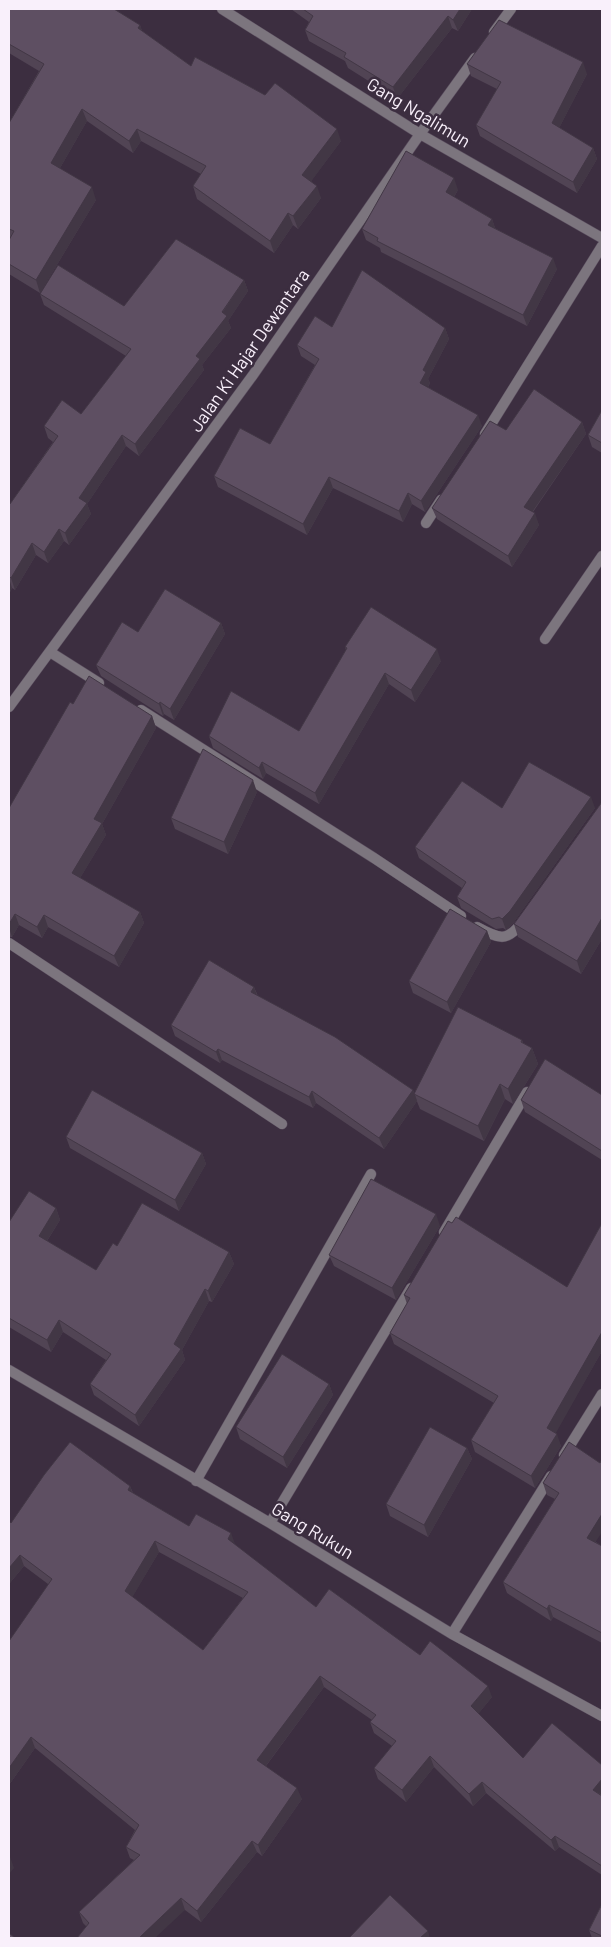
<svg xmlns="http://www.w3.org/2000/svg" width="611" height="1947" font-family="Barlow,sans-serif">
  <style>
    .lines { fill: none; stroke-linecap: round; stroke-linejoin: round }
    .minor-casing { stroke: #5a4d5e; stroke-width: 11 }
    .minor { stroke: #7c757e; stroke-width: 10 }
    .wall { fill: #514454; fill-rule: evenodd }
    .shaded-wall { fill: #423745 }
    .building { fill: #5e4f62; stroke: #423745; fill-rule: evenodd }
    .labels { text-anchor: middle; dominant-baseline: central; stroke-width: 5; stroke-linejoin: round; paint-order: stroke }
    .street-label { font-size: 18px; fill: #f9f0fb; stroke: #3c2e40 }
  </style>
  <rect width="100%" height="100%" fill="#3c2e40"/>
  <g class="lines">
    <defs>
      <path id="minor" d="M222 9 420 134 602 238
        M494 32 511 9
        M485 434 602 246
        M426 523 441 500
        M545 639 602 556
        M50 652 99 683
        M9 707 253 375 420 134 475 58
        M141 710 374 858 461 916
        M477 927C499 939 507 943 523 921
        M9 943 282 1124
        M444 1232 527 1092
        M9 1370 270 1523 452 1634 602 1716
        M564 1455 602 1394
        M196 1481 371 1174
        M270 1523 411 1288
        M452 1634 551 1476"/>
    </defs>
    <use href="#minor" class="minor-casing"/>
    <use href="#minor" class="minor"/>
  </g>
  <path class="wall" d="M291 9H472L458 31 452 28 397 99 348 68 345 61 309 41 305 30 309 22Z
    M9 10 140 25 142 31 191 66 341 141 311 181 321 198 298 229 293 225 274 253 197 199 193 186 201 174 141 141 133 153 87 121 60 168 96 200 40 293 9 274V123L39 71 9 53Z
    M467 64 587 74 559 128 593 148 597 159 577 193 480 136 476 125 497 89 471 76Z
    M458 190 454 197 492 219 495 228 557 269 527 326 381 252 380 248 366 240 362 229Z
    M244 280 248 291 228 321 231 328 202 365 204 370 139 456 126 446 87 504 91 514 69 545 64 541 48 563 36 555 15 590 12 588 9 594V503L10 504 53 442 48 438 44 426 81 414 126 356 44 305 40 294 124 306Z
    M332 327 445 328 449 339 428 379 430 383 428 387 482 426 425 512 412 504 403 522 333 488 307 535 218 487 214 476 270 444 315 365 301 356 297 345Z
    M602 410V453L592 447 588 435Z
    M582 422 586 434 533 512 539 525 512 567 437 519 432 508 506 430Z
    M221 623 225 634 174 720 164 714 163 716 101 676 96 665 138 632Z
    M345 647 441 661 415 702 389 684 319 804 266 773 263 779 213 748 209 736 299 731 346 650Z
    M73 704 152 716 156 728 102 824 106 835 80 878 140 912 144 923 119 967 48 927 42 938 19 925 12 937H9V808Z
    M257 792 228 854 175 829 171 818Z
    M602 802V939L581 974 518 937 514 924Z
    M502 808H595L514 922 506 930 503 928 496 929 461 908 457 897 462 888 419 858 415 847Z
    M487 931 491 942 451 1013 413 993 409 981Z
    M254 987 258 996 413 1090 417 1101 384 1149 316 1103 313 1108 222 1060 220 1063 175 1036 171 1025Z
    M522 1040 523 1043 532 1048 538 1064 513 1104 505 1099 484 1141 420 1109 414 1094Z
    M602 1095V1160L525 1112 521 1100Z
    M66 1137 202 1153 206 1164 179 1211 70 1148Z
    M56 1208 60 1220 47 1241 96 1270 117 1246 229 1252 234 1264 212 1302 209 1301 182 1350 185 1360 139 1426 94 1395 90 1384 106 1360 63 1332 51 1352 9 1327V1222Z
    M440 1226 396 1300 334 1266 329 1255Z
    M404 1295 602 1351 555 1433 561 1446 535 1488 475 1452 471 1440 494 1403 394 1344 390 1333 407 1304Z
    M329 1384 333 1395 287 1468 240 1439 236 1427Z
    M467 1448 472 1459 428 1537 390 1516 386 1504Z
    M600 1463 596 1542 602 1546V1643L553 1617 551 1621 507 1593 503 1582 555 1499 547 1495 543 1483Z
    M130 1486 133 1493 189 1526 235 1545 316 1607 420 1655 492 1697 478 1714 523 1758 602 1765V1875L559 1847 555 1851 486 1793 473 1806 434 1767 406 1802 378 1779 374 1768 392 1746 374 1733 370 1722 372 1720 324 1687 266 1766 302 1799 262 1856 257 1852 201 1922 185 1910 86 1926 83 1923 79 1912 134 1860 130 1858 126 1847 135 1830 35 1748 9 1785 48 1584 24 1566 9 1584V1521L11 1523ZM159 1552 243 1598 203 1650 132 1597Z
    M602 1904V1938H592L589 1930Z"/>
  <path class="shaded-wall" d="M460 9H472L458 31 453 20Z
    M448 16 452 28 397 99 393 87Z
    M140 25 144 37 138 28Z
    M583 62 587 74 556 134 552 123Z
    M82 109 87 121 56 175 51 163Z
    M137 129 141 141 133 153 129 141Z
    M337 129 341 141 307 187 302 175Z
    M593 148 597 159 577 193 573 182Z
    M454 178 458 190 450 203 446 192Z
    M317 186 321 198 298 229 293 216Z
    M92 187 96 200 40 293 36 280Z
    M288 213 293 225 274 253 270 241Z
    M492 219 496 231 488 225Z
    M553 258 557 269 527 326 523 315Z
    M244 280 248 291 228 321 231 328 202 365 204 370 139 456 135 444Z
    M445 328 449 339 428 379 430 383 424 394 420 383 423 370Z
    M478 415 482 426 425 512 421 501Z
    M582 422 586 434 528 518 524 507Z
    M122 435 126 446 87 504 91 514 69 545 65 533 79 498Z
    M329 477 333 488 307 535 303 524Z
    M408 493 412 504 403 522 399 511Z
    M535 513 539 525 512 567 508 556Z
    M59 529 64 541 48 563 44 552Z
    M32 543 36 555 15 590 11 578Z
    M9 578 12 588 9 594Z
    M221 623 225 634 174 720 170 709Z
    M437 649 441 661 415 702 411 690Z
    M385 673 389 684 319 804 315 793Z
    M160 702 164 714 163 716 159 704Z
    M152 716 156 728 102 824 106 835 76 885 72 873 94 819Z
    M262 762 266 773 263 779 259 768Z
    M253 780 257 792 228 854 224 842Z
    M591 797 595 808 514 922 506 930 502 919Z
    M140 912 144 923 119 967 114 956Z
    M15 914 19 925 12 937 9 928V924Z
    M44 915 48 927 42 938 37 927Z
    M602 918V939L581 974 577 961Z
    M487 931 491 942 451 1013 447 1002Z
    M254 987 258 998 251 992Z
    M532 1048 538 1064 513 1104 508 1089Z
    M218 1049 222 1060 220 1063 216 1052Z
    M500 1084 505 1099 484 1141 478 1126Z
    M413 1090 417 1101 384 1149 379 1138Z
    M312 1091 316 1103 313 1108 309 1097Z
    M202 1153 206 1164 179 1211 175 1200Z
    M56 1208 60 1220 43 1247 39 1236Z
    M436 1214 440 1226 396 1300 392 1288Z
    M229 1252 234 1264 212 1302 208 1291Z
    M205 1289 209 1301 182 1350 185 1360 139 1426 135 1415Z
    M59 1320 63 1332 51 1352 47 1340Z
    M602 1332V1351L552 1440 547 1428Z
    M329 1384 333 1395 287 1468 283 1457Z
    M557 1434 561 1446 535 1488 531 1476Z
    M467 1448 472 1459 428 1537 424 1525Z
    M130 1486 134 1498 128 1490Z
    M602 1514V1532L591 1549 587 1538Z
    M231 1533 235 1544 228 1539Z
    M155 1541 159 1552 129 1603 125 1591Z
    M20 1555 24 1566 9 1584V1568Z
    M549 1605 553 1617 551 1621 547 1609Z
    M320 1676 324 1687 262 1771 257 1760Z
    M488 1686 492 1697 475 1718 471 1706Z
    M31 1737 35 1748 9 1785V1768Z
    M430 1756 434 1767 406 1802 402 1790Z
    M602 1779V1795L593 1790Z
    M482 1782 486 1793 473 1806 469 1794Z
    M297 1788 302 1799 262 1856 258 1845Z
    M555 1836 559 1847 555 1851 551 1840Z
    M252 1841 257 1852 201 1922 197 1911Z
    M10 1857 14 1868 9 1874V1859Z
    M181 1898 185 1910 155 1938H139Z
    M428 1931 430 1938H420Z"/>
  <path class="building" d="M9 9H114L140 25 138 28 191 66 195 57 265 95 275 83 337 129 302 175 317 186 293 216 288 213 270 241 193 186 206 166 137 129 129 141 82 109 51 163 92 187 36 280 9 264V240L14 231 9 229V123L44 64 9 44Z
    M303 9H460L453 20 448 16 393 87 344 57 346 53 305 30 313 16Z
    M499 20 583 62 552 123 593 148 573 182 476 125 501 82 467 64Z
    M406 151 454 178 446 192 492 219 488 225 553 258 523 315 377 241 378 238 362 229Z
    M176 239 244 280 222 312 227 316 196 356 200 359 135 444 122 435 79 498 87 503 65 533 59 529 44 552 32 543 11 578 9 576V503L10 504 58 436 44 426 62 400 81 414 131 349 40 294 58 265 124 306Z
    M362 270 445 328 423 370 426 372 420 383 478 415 421 501 408 493 399 511 329 477 303 524 214 476 240 428 270 444 319 359 297 345 315 316 332 327Z
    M534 389 582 422 524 507 535 513 508 556 432 508 490 421 506 430Z
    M602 410V443L588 435Z
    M165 589 221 623 170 709 160 702 159 704 96 665 122 622 138 632Z
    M371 607 437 649 411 690 385 673 315 793 262 762 259 768 209 736 231 691 299 731 347 648 345 647Z
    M89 676 152 716 94 819 102 823 72 873 140 912 114 956 44 915 37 927 15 914 9 924V808L70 702 73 704Z
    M203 749 253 780 224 842 171 818Z
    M529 762 591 797 510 911 502 919 499 917 492 919 457 897 466 882 415 847 462 781 502 808Z
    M602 802V918L577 961 514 924Z
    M450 909 487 931 447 1002 409 981Z
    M209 960 254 987 251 992 335 1037 413 1090 379 1138 312 1091 309 1097 218 1049 216 1052 171 1025Z
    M458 1007 522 1040 521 1042 532 1048 508 1089 500 1084 478 1126 414 1094Z
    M545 1059 602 1095V1151L521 1100Z
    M92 1090 202 1153 175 1200 66 1137Z
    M371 1179 436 1214 392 1288 329 1255Z
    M29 1191 56 1208 39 1236 96 1270 113 1243 117 1246 142 1203 229 1252 208 1291 205 1289 174 1344 181 1349 135 1415 90 1384 111 1354 59 1320 47 1340 9 1318V1222Z
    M456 1217 567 1287 602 1223V1332L547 1428 557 1434 531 1476 471 1440 498 1396 390 1333 410 1298 404 1295 448 1221 452 1223Z
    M282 1354 329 1384 283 1457 236 1427Z
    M430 1427 467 1448 424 1525 386 1504Z
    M70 1442 130 1486 128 1490 189 1526 196 1514 231 1533 228 1539 316 1607 329 1589 420 1655 430 1641 488 1686 471 1706 523 1758 552 1723 602 1765V1779L593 1790 602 1796V1866L555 1836 551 1840 482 1782 469 1794 430 1756 402 1790 374 1768 396 1741 370 1722 376 1715 320 1676 257 1760 297 1788 258 1845 252 1841 197 1911 181 1898 139 1938H77L89 1923 79 1912 140 1855 126 1847 139 1825 31 1737 9 1768V1641L52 1579 20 1555 9 1568V1521L11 1523 44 1475ZM155 1541 248 1592 203 1650 125 1591Z
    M569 1442 600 1463 602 1459V1514L587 1538 602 1546V1633L549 1605 547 1609 503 1582 559 1493 543 1483Z
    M390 1895 428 1931 420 1938H349Z
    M602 1904V1936L589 1930Z
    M9 1933 15 1938H9Z"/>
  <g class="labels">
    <g class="street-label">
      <text transform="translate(419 112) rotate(31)">Gang Ngalimun</text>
      <text transform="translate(249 350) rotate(-55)">Jalan Ki Hajar Dewantara</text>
      <text transform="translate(313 1530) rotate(31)">Gang Rukun</text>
    </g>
  </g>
  <rect width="611" height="1947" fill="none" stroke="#f9f0fb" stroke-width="20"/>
</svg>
